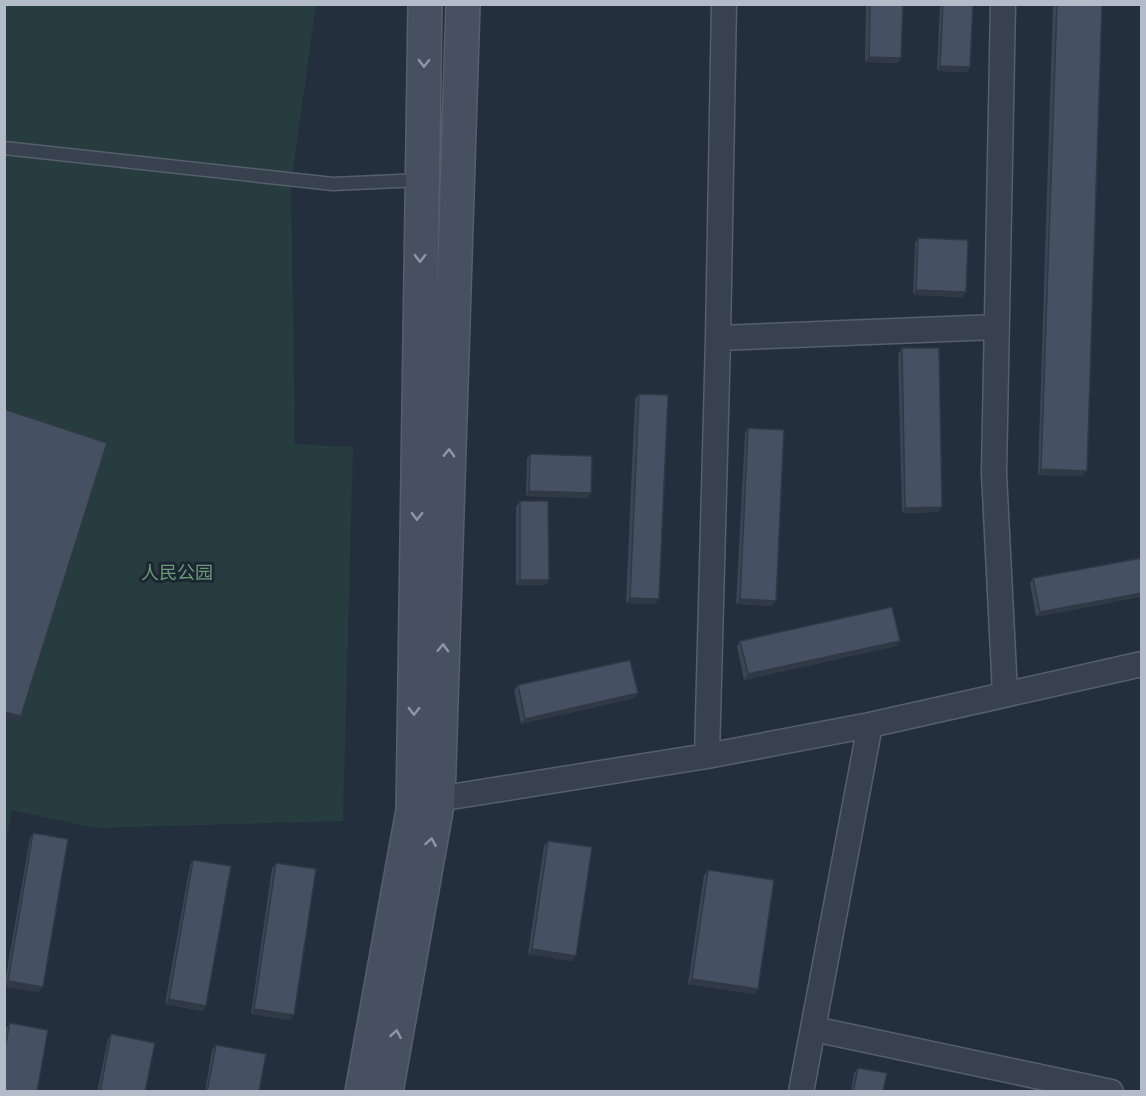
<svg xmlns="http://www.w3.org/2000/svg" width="1146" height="1096" font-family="Jost,'Noto Sans SC',sans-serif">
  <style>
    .green { fill: #263c3f }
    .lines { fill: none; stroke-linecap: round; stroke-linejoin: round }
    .lane-casing { stroke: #565f6c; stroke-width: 15 }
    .street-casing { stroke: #565f6c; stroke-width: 27 }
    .secondary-casing { stroke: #565f6c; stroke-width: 36 }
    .lane { stroke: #38414e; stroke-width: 12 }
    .street { stroke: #38414e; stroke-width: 24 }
    .secondary { stroke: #465061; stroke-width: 33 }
    .wall { fill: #3b4654 }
    .shaded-wall { fill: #303945 }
    .building { fill: #455162; stroke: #303945; stroke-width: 1.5 }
    .oneway { stroke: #8e96a5 }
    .labels { text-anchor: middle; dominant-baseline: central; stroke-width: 6; stroke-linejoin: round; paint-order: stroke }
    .park-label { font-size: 18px; fill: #6b9a76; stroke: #1d2633 }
  </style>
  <rect width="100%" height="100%" fill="#242f3e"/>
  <path class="green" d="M5 5H316L291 185 295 444 353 447 343 821 96 828 12 810 5 848Z"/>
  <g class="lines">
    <defs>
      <path id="lane" d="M4 148 333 184 421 180"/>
      <path id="street" d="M1003 4 994 473 1005 693
        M718 338 996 327
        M707 756 718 338 724 4
        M438 799 707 756 870 725 1142 664
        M814 1029 1111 1092
        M801 1092 870 725"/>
      <path id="secondary" d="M362 1092 413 810 425 4
        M386 1092 438 799 463 4"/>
    </defs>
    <use href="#lane" class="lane-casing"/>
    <use href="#street" class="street-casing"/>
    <use href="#secondary" class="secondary-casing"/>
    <use href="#lane" class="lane"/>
    <use href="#street" class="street"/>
    <use href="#secondary" class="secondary"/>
  </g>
  <path class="wall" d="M866 4H903L901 58 898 63 865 62Z
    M940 4H973L970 67 967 72 937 71Z
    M1053 4H1102L1083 476 1038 475Z
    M918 238 966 292 963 297 913 295 915 243Z
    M902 348 938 512 902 513 898 354Z
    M639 394 655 604 626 603 635 399Z
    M748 428 772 606 736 604 745 433Z
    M530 454 591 493 587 498 526 496 527 459Z
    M1142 462V498H1140Z
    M520 501 549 580 545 585H516V507Z
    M1142 558 1036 617 1030 583 1033 578Z
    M740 641 896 646 744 680 737 646Z
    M518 685 638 693 634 698 521 724 514 690Z
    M33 833 39 992 4 987 30 838Z
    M548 841 576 956 572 961 528 954 544 846Z
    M193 860 206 1006 202 1011 165 1004 190 865Z
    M276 863 290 1020 251 1014 272 868Z
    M708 870 754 994 688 984 704 875Z
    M10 1023 4 1092V1037L6 1028Z
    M111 1034 145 1092H97L108 1039Z
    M216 1045 259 1092H205L212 1050Z
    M858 1068 883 1092H851L854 1073Z"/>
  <path class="shaded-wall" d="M869 57 901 58 898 63 865 62Z
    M940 66 970 67 967 72 937 71Z
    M916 290 966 292 963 297 913 295Z
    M1041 469 1087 471 1083 476 1038 475Z
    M529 491 591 493 587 498 526 496Z
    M942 507 938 512 902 513 905 508Z
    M520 580H549L545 585H516Z
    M1142 593V597L1036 617 1040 612Z
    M630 598 659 599 655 604 626 603Z
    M740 599 776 601 772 606 736 604Z
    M900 641 896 646 744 680 748 674Z
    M638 693 634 698 521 724 525 719Z
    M4 712 21 716 18 721 4 718Z
    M532 949 576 956 572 961 528 954Z
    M692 979 758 989 754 994 688 984Z
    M8 981 43 987 39 992 4 987Z
    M169 999 206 1006 202 1011 165 1004Z
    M254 1009 294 1015 290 1020 251 1014Z"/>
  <path class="building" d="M870 4H903L901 58 869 57Z
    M943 4H973L970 67 940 66Z
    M1057 4H1102L1087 471 1041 469Z
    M918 238 968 240 966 292 916 290Z
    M902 348H939L942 507 905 508Z
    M639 394 668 395 659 599 630 598Z
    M4 409 107 443 21 716 4 712Z
    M748 428 784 430 776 601 740 599Z
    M530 454 592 456 591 493 529 491Z
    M520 501H548L549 580H520Z
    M1142 558V593L1040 612 1033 578Z
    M892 607 900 641 748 674 740 641Z
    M630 660 638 693 525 719 518 685Z
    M33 833 68 839 43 987 8 981Z
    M548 841 592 847 576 956 532 949Z
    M193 860 231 866 206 1006 169 999Z
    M276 863 316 869 294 1015 254 1009Z
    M708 870 774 880 758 989 692 979Z
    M10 1023 48 1030 37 1092H4V1050Z
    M111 1034 155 1043 145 1092H100Z
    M216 1045 266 1054 259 1092H207Z
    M858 1068 887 1073 883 1092H853Z"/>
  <defs><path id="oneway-chevron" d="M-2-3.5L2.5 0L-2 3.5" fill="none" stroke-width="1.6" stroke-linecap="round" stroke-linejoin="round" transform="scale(1.5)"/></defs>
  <g class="oneway">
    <use href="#oneway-chevron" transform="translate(424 63) rotate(91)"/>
    <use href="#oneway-chevron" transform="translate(420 258) rotate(91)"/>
    <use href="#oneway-chevron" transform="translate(449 453) rotate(-88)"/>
    <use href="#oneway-chevron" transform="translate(417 516) rotate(91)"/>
    <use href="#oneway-chevron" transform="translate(443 648) rotate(-88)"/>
    <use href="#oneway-chevron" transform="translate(414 711) rotate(91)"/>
    <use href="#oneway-chevron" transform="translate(431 842) rotate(-80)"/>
    <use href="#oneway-chevron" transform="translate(396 1034) rotate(-80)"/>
  </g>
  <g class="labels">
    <g class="park-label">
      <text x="177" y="573">人民公园</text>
    </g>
  </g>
  <rect width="1146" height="1096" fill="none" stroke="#b4bcc9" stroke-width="12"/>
</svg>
